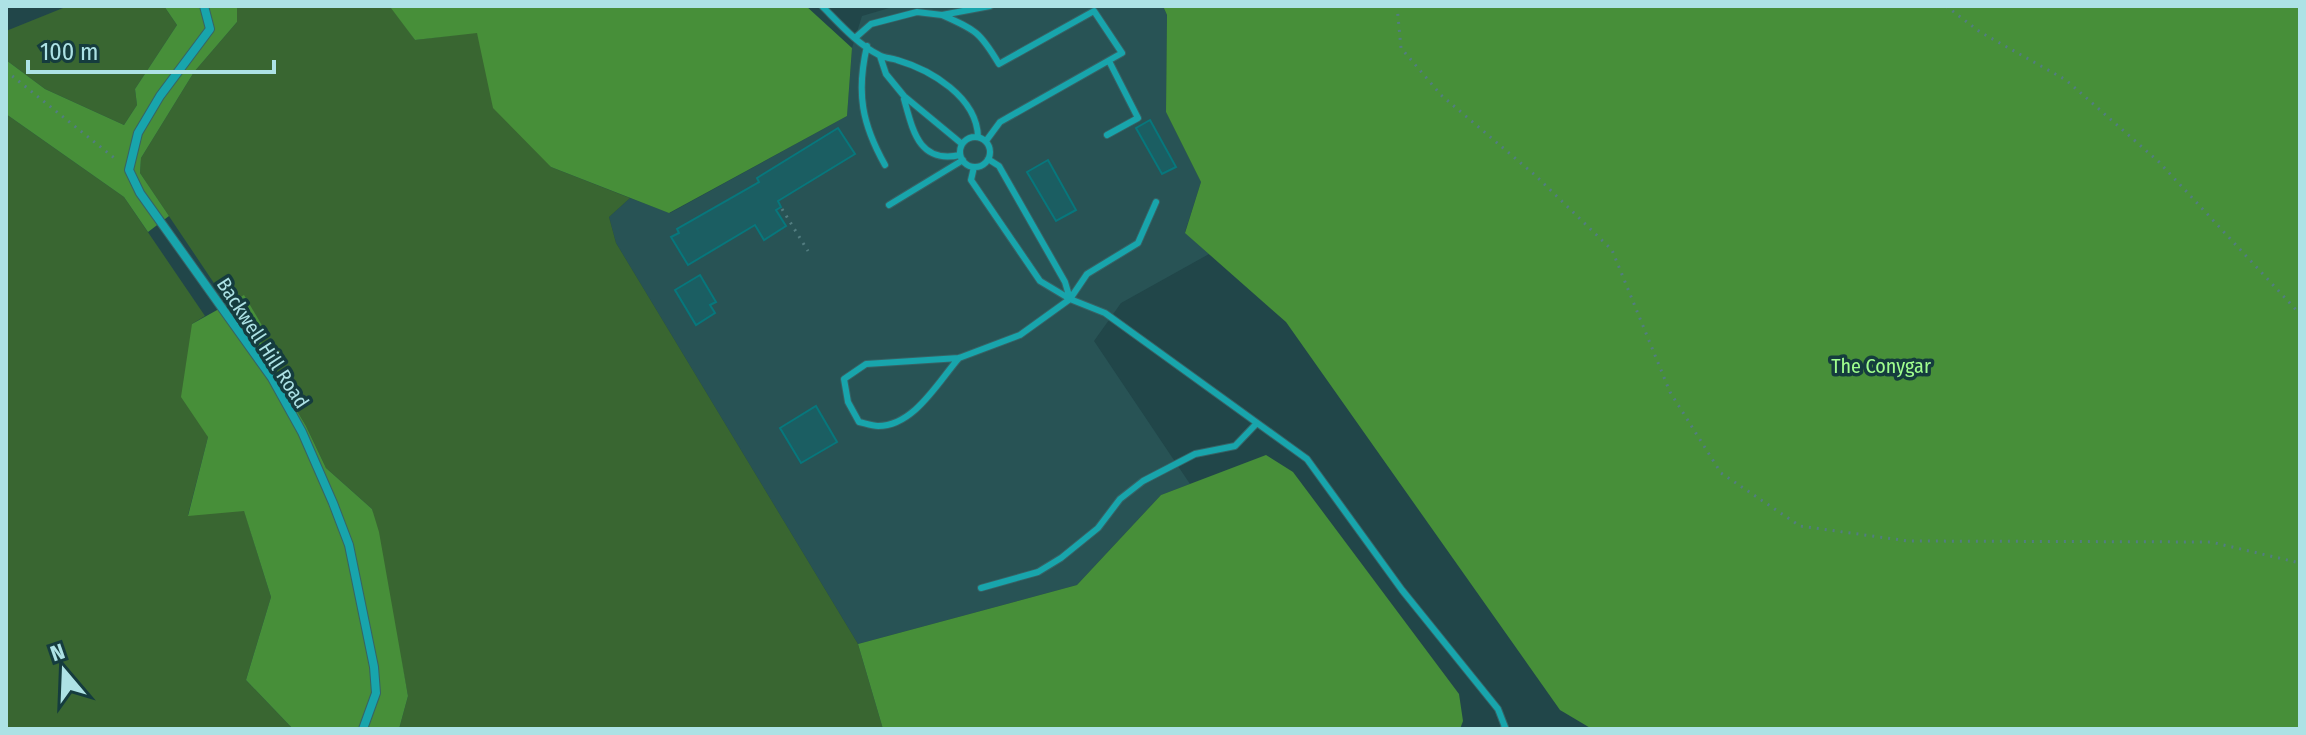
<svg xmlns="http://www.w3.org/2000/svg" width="2306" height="735" font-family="'Fira Sans Condensed',sans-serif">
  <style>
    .built { fill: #285355 }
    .green { fill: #396631 }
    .forest { fill: #478f39 }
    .building { fill: #1b5e62; stroke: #07777c; stroke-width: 2 }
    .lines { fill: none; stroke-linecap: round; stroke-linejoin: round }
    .lane-casing { stroke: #366366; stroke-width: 8 }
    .street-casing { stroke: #366366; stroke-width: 10 }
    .path { stroke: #527d80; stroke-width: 3; stroke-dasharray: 2 6; stroke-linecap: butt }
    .lane { stroke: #18a5ac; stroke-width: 6 }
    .street { stroke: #18a5ac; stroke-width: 8 }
    .labels { text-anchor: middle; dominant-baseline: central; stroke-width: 7; stroke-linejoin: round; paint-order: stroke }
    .street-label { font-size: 20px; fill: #ade2e5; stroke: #153c3e }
    .park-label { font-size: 20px; fill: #a0fe8e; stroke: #153c3e }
  </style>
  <rect width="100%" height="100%" fill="#214649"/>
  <path class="built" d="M896 6H1163L1167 15 1166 112 1201 182 1185 232 1209 254 1121 303 1094 341 1190 484 1161 495 1077 585 858 644 616 243 609 217 630 198 670 213 847 116 852 48 862 16Z"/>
  <path class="green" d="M68 6H164L177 25 135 89 137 105 124 125 45 89 6 60V31Z
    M237 6H396L392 7 415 40 477 32 551 167 630 198 609 217 616 243 858 644 883 729H399L408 696 372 509 326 468 306 426 261 350 263 327 243 296 228 304 140 173 141 158 194 72 237 22Z
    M6 114 124 197 205 316 192 324 208 437 188 515 244 510 271 597 246 680 293 729H6Z"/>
  <path class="forest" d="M164 6H237V22L194 72 141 158 140 173 169 216 148 232 124 197 6 114V60L45 89 124 125 137 105 135 89 177 25Z
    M396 6H806L852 48 847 116 669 213 551 167 493 108 477 33 415 40 391 8Z
    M1163 6H2300V729H1592L1560 710 1286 322 1185 233 1201 182 1166 112 1167 15Z
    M244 295 263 327 261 350 306 426 326 468 372 509 379 532 408 696 399 729H293L246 680 271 597 244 511 188 516 208 437 181 397 192 324Z
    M1266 455 1293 472 1459 694 1463 721 1460 729H883L858 644 1077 585 1161 495Z"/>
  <path class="building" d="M1150 120 1176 167 1162 174 1136 128Z
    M838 128 855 154 778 201 781 207 776 210 786 226 764 240 755 225 688 265 671 237 679 233 677 229 759 182 757 178Z
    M1048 160 1076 210 1056 221 1027 172Z
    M700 275 716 302 710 305 715 313 696 325 675 290Z
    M816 406 837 442 801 463 780 428Z"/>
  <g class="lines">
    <defs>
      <path id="lane" d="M822 6C839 23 857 44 879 55 884 58 891 58 897 60 931 70 977 97 978 137
        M942 15C976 30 980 32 999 64L1094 11 1122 53 1000 122 986 141
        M855 38 871 24 917 12 942 15 990 6
        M867 46C856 93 862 124 885 165
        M880 56 886 74 904 96 962 144
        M904 99C913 131 919 164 960 155
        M1107 135 1138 118 1109 61
        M960 152a15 15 0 1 1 30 0a15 15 0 1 1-30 0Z
        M988 159 999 166 1065 282 1070 299
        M974 167 971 180 1040 281 1070 299 1105 313 1307 459 1402 590 1498 709 1505 727 1503 729
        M889 205 963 160
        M959 358C938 382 914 426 878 426 872 426 864 423 859 422L848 402 844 379 866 364 959 358 1020 335 1070 299 1087 274 1138 243 1156 202
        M981 588 1038 572 1061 558 1098 528 1120 499 1143 481 1195 454 1235 446 1257 423"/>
      <path id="street" d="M204 6 210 29 160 96 138 133 129 170 140 193 272 378 302 432 333 503 349 545 374 667 376 693 363 729"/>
    </defs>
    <use href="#lane" class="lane-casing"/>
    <use href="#street" class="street-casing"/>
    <path class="path" d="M1397 6 1401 48 1441 95 1536 176 1612 250 1670 392 1721 473 1800 526 1908 541 2211 542 2300 563
      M1946 6 1980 32 2066 80 2159 162 2300 314
      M6 71 118 161
      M782 209 808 251"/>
    <use href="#lane" class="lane"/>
    <use href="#street" class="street"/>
  </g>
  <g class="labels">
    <g class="street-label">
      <text transform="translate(263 343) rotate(57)">Backwell Hill Road</text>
    </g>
    <g class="park-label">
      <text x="1881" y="366">The Conygar</text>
    </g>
  </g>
  <rect width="2306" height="735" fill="none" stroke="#ade2e5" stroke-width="16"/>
  <g transform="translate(64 671) rotate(341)" stroke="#153c3e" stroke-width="6" paint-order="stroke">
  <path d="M0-6L14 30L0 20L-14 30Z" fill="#ade2e5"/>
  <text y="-12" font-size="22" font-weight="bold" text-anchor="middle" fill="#ade2e5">N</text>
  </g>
  <path d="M28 60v12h246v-12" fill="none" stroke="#ade2e5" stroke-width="4"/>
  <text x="40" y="60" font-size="24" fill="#ade2e5" stroke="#153c3e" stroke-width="6" paint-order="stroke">100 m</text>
</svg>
